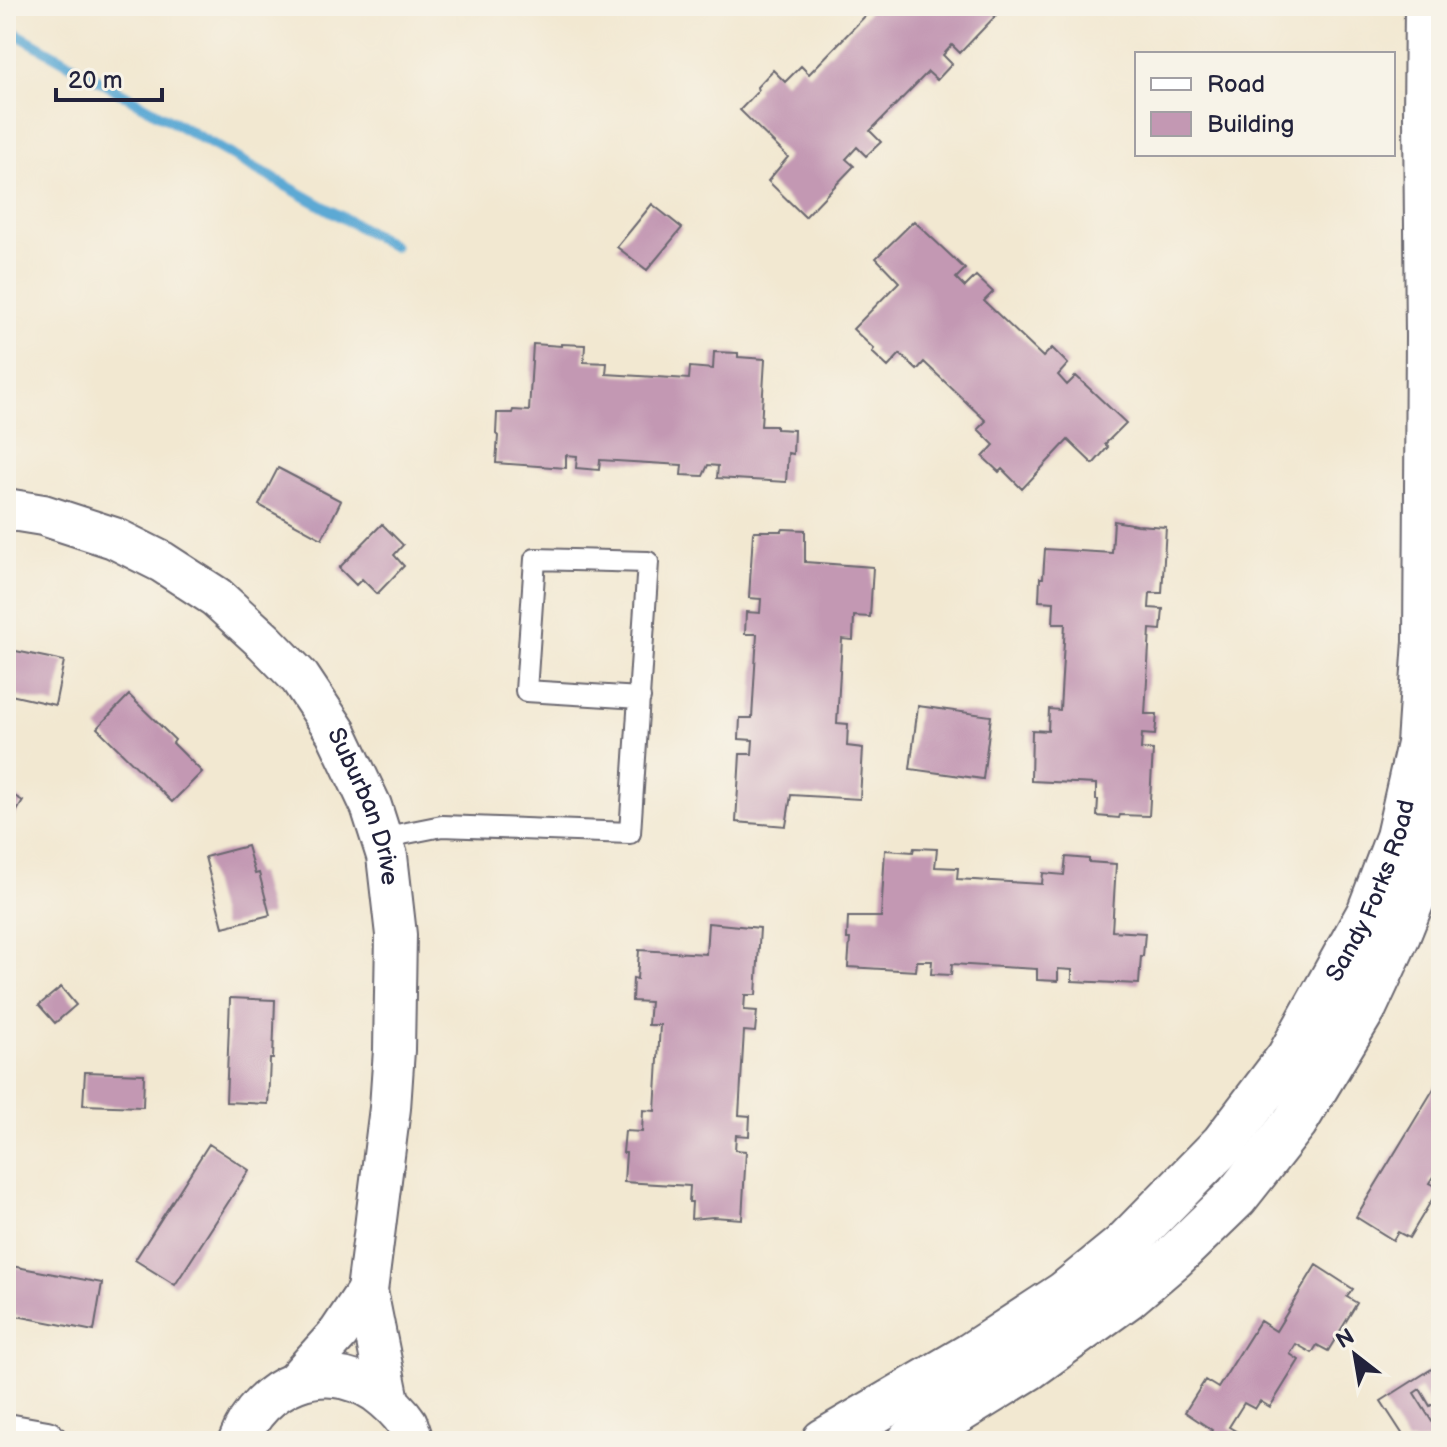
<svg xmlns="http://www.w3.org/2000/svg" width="1447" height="1447" font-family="'Balsamiq Sans',sans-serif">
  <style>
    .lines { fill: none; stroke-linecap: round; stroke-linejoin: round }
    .stream { stroke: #5ba9d4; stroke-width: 11 }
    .building { fill: #c398b3 }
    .lane-casing { stroke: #6b6770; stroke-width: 24 }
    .street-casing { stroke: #6b6770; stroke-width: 44 }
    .secondary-casing { stroke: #6b6770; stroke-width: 48 }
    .lane { stroke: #fff; stroke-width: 20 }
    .street { stroke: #fff; stroke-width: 40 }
    .secondary { stroke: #fff; stroke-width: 44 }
    .labels { text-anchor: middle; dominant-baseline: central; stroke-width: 6; stroke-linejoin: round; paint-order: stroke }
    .street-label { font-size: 24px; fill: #22223b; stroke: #f7f3e8 }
  </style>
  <rect width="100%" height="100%" fill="#f7f3e8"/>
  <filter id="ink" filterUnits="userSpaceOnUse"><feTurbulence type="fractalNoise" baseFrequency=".0125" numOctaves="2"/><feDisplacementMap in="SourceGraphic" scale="16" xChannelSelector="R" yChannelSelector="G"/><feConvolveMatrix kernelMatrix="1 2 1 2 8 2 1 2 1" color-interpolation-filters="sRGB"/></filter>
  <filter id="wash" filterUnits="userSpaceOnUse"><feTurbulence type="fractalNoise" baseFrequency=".006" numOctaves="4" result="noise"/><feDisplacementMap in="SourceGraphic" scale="32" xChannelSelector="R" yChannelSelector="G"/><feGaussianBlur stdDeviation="1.8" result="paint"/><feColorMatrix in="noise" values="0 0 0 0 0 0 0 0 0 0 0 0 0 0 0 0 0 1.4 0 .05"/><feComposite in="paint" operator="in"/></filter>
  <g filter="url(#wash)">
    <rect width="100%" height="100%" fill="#f2e8d1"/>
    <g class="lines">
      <path class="stream" d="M6 28 393 246"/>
    </g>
    <g id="blocks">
      <path class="building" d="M863 6H1005L960 53 952 45 943 55 952 64 937 80 928 72 870 131 881 142 866 156 857 147 846 159 854 166 805 217 768 181 788 157 740 110 758 91 757 87 773 70 785 82 801 66 809 74 869 12Z
        M652 204 682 228 647 270 617 247Z
        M914 221 965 269 956 278 965 287 976 276 993 292 984 301 1043 357 1052 348 1068 364 1058 375 1067 385 1076 376 1126 423 1105 444 1108 447 1093 464 1068 440 1022 489 1002 469 999 472 983 457 994 445 978 429 986 421 924 362 917 370 900 354 888 367 872 352 874 349 853 329 899 282 876 258Z
        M533 344 561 346V344L585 345 584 362 607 363 606 374 689 379 690 367 713 369 714 352 738 353V357L765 359 761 426H776V429L794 430 793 454 788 453 786 482 717 478 718 466 708 465 703 476 681 475 682 465 600 460 599 470 576 468 577 456 566 455V468L496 463 498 436 496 434 497 413H512L513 410 529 411Z
        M278 468 341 501 322 539 259 505Z
        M1114 521 1137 525 1166 527 1162 593H1150L1149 608 1163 609 1161 630 1150 629 1145 714H1157L1155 735 1142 734 1141 749 1153 750 1149 816 1120 815 1119 818 1097 816 1098 800H1096V784L1031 781 1032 730 1048 731 1049 709 1060 710 1065 624H1053L1054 602 1039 601 1040 578H1043L1045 549 1112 553Z
        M382 524 403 545 394 555 404 566 377 594 362 579 356 585 339 568Z
        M783 529 805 530V562L873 567 870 617 854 616 853 640 842 639 837 723 848 724 847 746 863 748 860 799 791 795 786 826 736 822 740 754H752L753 740 739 739 740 718H752L757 634H745L746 612 760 613 761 599 749 598 753 533 754 531H782Z
        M6 649 64 661 55 705 6 694Z
        M129 695 175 740 173 743 202 772 172 802 97 728Z
        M918 706 991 716 983 779 910 769Z
        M6 791 23 801 6 829Z
        M247 846 255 874 259 873 270 915 223 927 205 857Z
        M914 848 937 849 935 867 958 868 957 879 1042 884 1043 873 1064 875 1066 857 1089 859V862L1116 864 1112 931 1145 933 1143 956H1141L1139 984 1072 981V970L1058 969V981L1037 980V969L952 964 951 975 931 974 932 961H917L916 971 848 967 850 939H847L848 917H881L885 850 913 852Z
        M708 923 760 928 756 995H745L744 1010 757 1011 755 1032 744 1031 739 1115 750 1116 749 1136 736 1135 735 1150 746 1151 742 1219 713 1217 691 1219 692 1202H689L690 1186 624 1182 626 1153H623L625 1131 642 1132 643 1110 655 1111 660 1025H648L650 1002 632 1001 633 978 637 979 639 950 706 954Z
        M61 987 76 1005 55 1023 39 1005Z
        M230 998 275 1000 273 1059H270L268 1104 226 1102Z
        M85 1072 144 1074 143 1107 83 1105Z
        M1436 1085 1441 1088V1166L1440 1165 1429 1183 1439 1188 1409 1238 1398 1232 1393 1240 1356 1217Z
        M209 1144 249 1170 175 1285 135 1260Z
        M6 1265 102 1283 94 1331 6 1314Z
        M1316 1265 1353 1289 1347 1297 1357 1303 1328 1351 1317 1345 1312 1353 1296 1344 1290 1354 1299 1360 1270 1407 1260 1401 1255 1409 1244 1403 1229 1427 1253 1441H1205L1212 1430 1185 1412 1205 1380 1218 1388 1260 1321 1276 1331Z
        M1441 1363V1399L1430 1406 1420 1389 1414 1393 1441 1436V1441H1407L1381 1401Z"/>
    </g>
  </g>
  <g filter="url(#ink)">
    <use href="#blocks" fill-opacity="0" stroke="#6b6770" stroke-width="2"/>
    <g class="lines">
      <defs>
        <path id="lane" d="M382 838 442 826 630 833 648 562 535 559 526 691 640 698"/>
        <g id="street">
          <path id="s1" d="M6 509 43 515 114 538 162 562 216 597 265 642 300 678 336 732 371 806 387 856 396 935 394 1050 390 1108 367 1291 389 1401"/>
          <path d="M295 1382 339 1333 367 1291"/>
          <path d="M6 1434 46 1441"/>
          <path d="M239 1441C260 1385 324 1357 376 1392 388 1401 399 1411 407 1423 409 1429 411 1435 413 1441"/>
        </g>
        <g id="secondary">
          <path id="s2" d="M824 1441 971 1355 1064 1294 1123 1246 1223 1144 1289 1057 1369 913 1398 837 1419 744 1426 641 1428 337 1426 116 1427 6"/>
          <path d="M910 1441 1030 1367 1126 1298 1174 1257 1236 1197 1295 1122 1365 1006 1398 935 1425 868 1441 808"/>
        </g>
      </defs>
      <use href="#lane" class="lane-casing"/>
      <use href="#street" class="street-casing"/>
      <use href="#secondary" class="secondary-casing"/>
      <use href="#lane" class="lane"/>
      <use href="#street" class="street"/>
      <use href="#secondary" class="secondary"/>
    </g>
  </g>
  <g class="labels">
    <g class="street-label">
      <text stroke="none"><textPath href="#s1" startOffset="492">Suburban Drive</textPath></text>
      <text stroke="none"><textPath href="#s2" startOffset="796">Sandy Forks Road</textPath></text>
    </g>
  </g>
  <rect width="1447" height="1447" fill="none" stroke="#f7f3e8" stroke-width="32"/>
  <rect x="1135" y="52" width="260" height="104" fill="#f7f3e8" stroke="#a29fa3" stroke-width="2"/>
  <rect x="1151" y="78" width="40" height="12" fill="#ffffff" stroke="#a29fa3" stroke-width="2"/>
  <text x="1207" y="92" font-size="24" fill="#22223b">Road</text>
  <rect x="1151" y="112" width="40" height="24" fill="#c398b3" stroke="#a29fa3" stroke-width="2"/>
  <text x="1207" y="132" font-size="24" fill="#22223b">Building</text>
  <g transform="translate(1355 1355) rotate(329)" stroke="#f7f3e8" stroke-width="6" paint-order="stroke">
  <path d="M0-6L14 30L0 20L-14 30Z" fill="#22223b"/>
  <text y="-12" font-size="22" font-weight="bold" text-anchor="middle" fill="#22223b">N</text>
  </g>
  <path d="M56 88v12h106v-12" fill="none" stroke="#22223b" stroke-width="4"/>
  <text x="68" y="88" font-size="24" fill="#22223b" stroke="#f7f3e8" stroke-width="6" paint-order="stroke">20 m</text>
</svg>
